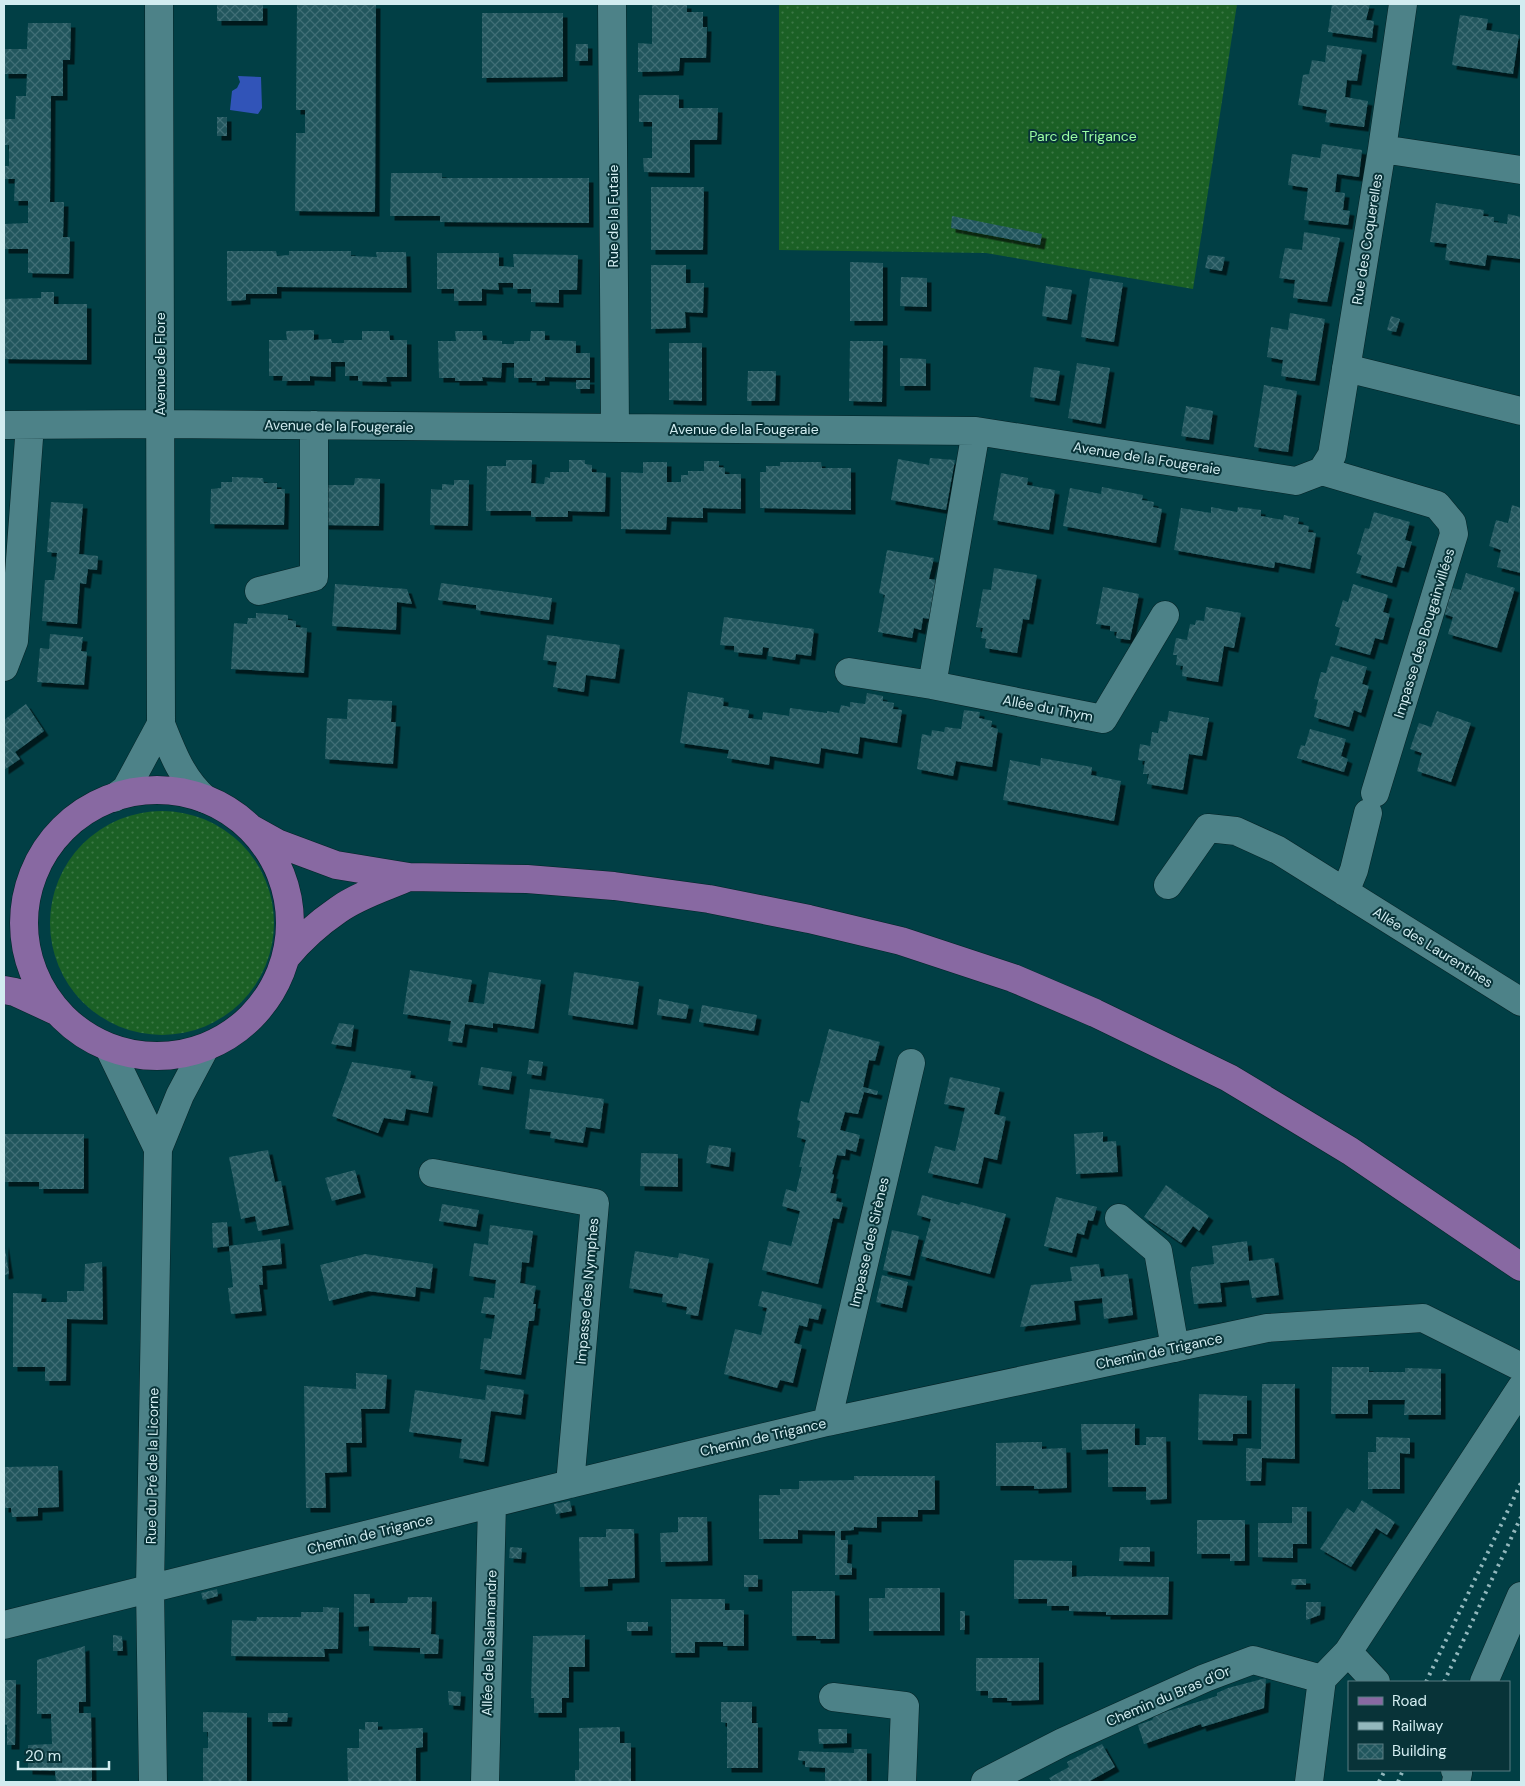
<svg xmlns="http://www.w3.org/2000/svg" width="1525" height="1786" font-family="'DM Sans',sans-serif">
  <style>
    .grass { fill: url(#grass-dots) }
    .water { fill: #3154b8 }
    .building { fill: url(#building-cross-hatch); filter: url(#shadow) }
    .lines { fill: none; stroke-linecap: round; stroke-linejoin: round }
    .street-casing { stroke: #062326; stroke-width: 29 }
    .primary-casing { stroke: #062326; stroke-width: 29 }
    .street { stroke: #4d8288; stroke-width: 28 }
    .primary { stroke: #8869a2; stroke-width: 28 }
    .rail { stroke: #93b8bd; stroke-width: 4; stroke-dasharray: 2.5 5; stroke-linecap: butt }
    .labels { text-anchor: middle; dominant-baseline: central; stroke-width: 4; stroke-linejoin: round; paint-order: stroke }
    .park-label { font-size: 14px; fill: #9bfda2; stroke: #083338 }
    .street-label { font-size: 14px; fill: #d2ecf0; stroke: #083338 }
  </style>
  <defs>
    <pattern id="grass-dots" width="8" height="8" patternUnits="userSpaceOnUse" patternTransform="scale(1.25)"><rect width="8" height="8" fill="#1b6025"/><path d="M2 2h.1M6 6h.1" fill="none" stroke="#3b7745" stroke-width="1.8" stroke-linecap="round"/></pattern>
    <pattern id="building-cross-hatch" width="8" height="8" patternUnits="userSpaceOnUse" patternTransform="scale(1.25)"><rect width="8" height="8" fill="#20565d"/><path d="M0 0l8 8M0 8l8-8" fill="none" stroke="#406e75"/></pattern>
    <filter id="shadow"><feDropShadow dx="4.5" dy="4.5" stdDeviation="0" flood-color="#0009"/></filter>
  </defs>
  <rect width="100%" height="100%" fill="#013f45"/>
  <path class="grass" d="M779 4H1237L1193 289 986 253 779 250Z
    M50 923a112 112 0 1 1 224 0a112 112 0 1 1-224 0Z"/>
  <path class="water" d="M238 76 261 77 262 108 258 114 230 110 232 91 237 88 240 82Z"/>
  <path class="building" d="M217 4H263V21H217Z
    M297 4H376L375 212 295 211 296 133H305V110H296Z
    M652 4H687V12H703V27H707L706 58H680L679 71 638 72V43L652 44Z
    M1332 4H1370L1366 20 1374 21 1372 38 1328 32Z
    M482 13H563V77L482 78Z
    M1460 15 1488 19 1486 30 1519 35 1513 74 1452 65Z
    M28 23H71L70 60H63V96H51L50 202H64L63 237H70L69 274 28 273V249H4V224L28 223V201H14L15 179H4V166H9V145H4V119H15L16 96H26L27 74H4V49H27Z
    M576 44H588V61H575Z
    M1327 45 1362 50 1357 81 1347 80 1345 97 1368 101 1364 127 1325 122 1327 110 1298 105 1303 75 1309 74 1312 60 1325 62Z
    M639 95H679V108H718L717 140H690V173L644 172 643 158H652V122H639Z
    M217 117H227V136H217Z
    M1322 144 1362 150 1359 177 1337 174 1335 192 1345 193 1343 210 1350 211 1348 225 1304 220 1308 188 1288 185 1292 154 1320 158Z
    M391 173H442V178H589V223L440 222V216H390Z
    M651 187H704L703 250H651Z
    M1436 203 1484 210 1483 216 1494 217V222L1507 224 1508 214 1521 217V259L1487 255 1485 266 1445 260 1447 244 1430 242Z
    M952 216 1042 234 1040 245 951 228Z
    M1304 232 1340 238 1327 302 1293 298 1295 280 1279 278 1285 248 1302 250Z
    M227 251H276L277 256 289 255V251H351V256L377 257 376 252H406L407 288 277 287V294H246V300L227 301Z
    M437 253H499V266L514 267 513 254 578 255 577 290H559V303L531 302V289H513V283H498L499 290 482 289V301H454V289H437Z
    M1208 255 1225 257 1222 271 1205 268Z
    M850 262 883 263V321H850Z
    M651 265H686V283H704L703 313 685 312 686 328 651 329Z
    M901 277 927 278V307L900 306Z
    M1090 278 1123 283 1114 342 1081 337Z
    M1046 286 1072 290 1067 320 1042 316Z
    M41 292H54V304H87V360L4 359V299L41 298Z
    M1290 313 1325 319 1315 381 1281 376 1283 360 1267 357 1271 327 1288 330Z
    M1391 316 1400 319 1396 332 1387 330Z
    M314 330V340L331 339 332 343H344V340H362V331H389L390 340H407V377H386L387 382 358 381V376H345V362H331V377L310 376V381H282L283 376H269V340H287L286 331Z
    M455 331H482L483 340 502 341V344H514V341H530L531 331H545V340L576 341V353H590V378L545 377V381H532V378H514V363H502L501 378 482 377 483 381H455V378H439L438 341H456Z
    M850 341H883L882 402 849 401Z
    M669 343H702V401L669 400Z
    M900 358 926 359V386H900Z
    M1077 363 1110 368 1101 424 1068 418Z
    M1034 367 1060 371 1055 401 1030 397Z
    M748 371H776L775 401H747Z
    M576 380H590V389H576Z
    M1264 385 1297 391 1288 452 1254 447Z
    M1186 406 1213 411 1209 440 1181 436Z
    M930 458 955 460 946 510 891 500 898 459 929 465Z
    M506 460H532L531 483 544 484 545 477 550 478V472H569V460H585V464L592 465V472L606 473 605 512 568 511V517H531V511H486L487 466H506Z
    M704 461H719V467L725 468V474H741V509L703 508V518L667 517 666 530 621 529V472L643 473V462H667V482H681V475H688V471H704Z
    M780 462H821L822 468H851V510L760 508V472H766V466H780Z
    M1001 473 1028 478 1027 485 1055 490 1049 530 993 520Z
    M232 477 263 478 264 483H277V489H285L284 525 210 524 211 489 221 488V482H232Z
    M355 478 380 479 379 526 324 525V485H354Z
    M454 480H469L468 526 430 525 431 489 442 490V484L454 485Z
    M1102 487 1143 495 1142 500 1154 502 1153 507 1162 509 1156 543 1063 526 1070 488 1101 494Z
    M51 502 83 504 79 554 98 556 97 570 88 569 86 584 80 583 77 624 42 621 45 580H54L56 567 57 553 47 552Z
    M1512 505 1521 508V573L1497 567 1501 550 1489 546 1496 520 1508 523Z
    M1211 507 1237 512 1238 507 1261 510V516L1283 520 1284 515 1299 518 1298 524 1309 526 1308 532 1316 533 1310 569 1275 562 1274 568 1174 550 1181 508 1211 513Z
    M1374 512 1410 522 1405 540 1412 542 1404 568 1397 566 1392 583 1356 573 1362 556 1357 554 1365 528 1369 529Z
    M887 550 934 558 929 579 937 580 931 619 923 618 921 630 914 628 912 638 878 632 885 595 879 593Z
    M994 568 1037 575 1029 620 1023 619 1017 653 985 648 986 639 981 638 983 628 976 627 983 589 991 590Z
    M1466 573 1515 588 1497 648 1448 634 1453 617 1441 613 1449 587 1461 590Z
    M441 583 552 598 549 620 476 610V605L438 600Z
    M335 584 407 589 412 604 397 602 396 630 332 626Z
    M1353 584 1388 595 1383 612 1390 614 1383 640 1375 638 1370 655 1335 645 1340 628 1335 626 1343 600 1348 602Z
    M1103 587 1139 594 1130 640 1116 638 1117 632 1110 631V626L1096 624Z
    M1206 607 1241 613 1234 648 1224 646 1218 682 1182 676 1183 666 1176 665 1177 655H1173L1176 638 1187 640 1190 624 1195 625 1196 620 1204 621Z
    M256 613 288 615V620L296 621V627L307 628 304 673 231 669 234 623 247 624 248 618H256Z
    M724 617 814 629 811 656 796 654 795 660 768 656 769 648 763 647 762 655 734 652V646L720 645Z
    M50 634 83 637 81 651 87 652 84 685 37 682 40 648 49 649Z
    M547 635 620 645 615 679 586 675 584 692 553 687 557 662 543 660Z
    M1331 656 1367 667 1362 684 1369 686 1361 713 1354 710 1349 727 1314 717 1318 700 1314 699 1321 672 1326 673Z
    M688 692 724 698 723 706 749 710 748 718 762 720 763 712 789 716 790 708 827 713V711L839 713 841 705 850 707V702L865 704 867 693 883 696V701L894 703 893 709 902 710 897 743 860 737 858 754 821 748 819 764 770 756 769 765 727 758 729 750 680 743Z
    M348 699 392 701 391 722H396L393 764 325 759 327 718 347 719Z
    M26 704 44 731 15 752 20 759 4 770V720Z
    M964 710 980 712 979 718 992 721 991 727 998 729 992 767 956 761 953 776 917 769 922 734 931 736 932 730 944 732 945 727 961 729Z
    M1169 711 1209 718 1202 756 1189 754 1183 790 1147 784 1149 774H1143L1145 761 1138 760 1140 744 1150 746 1152 732 1158 733 1160 721 1167 722Z
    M1437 711 1471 723 1451 782 1417 771 1422 753 1410 749 1419 723 1431 727Z
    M1310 729 1346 739 1341 756 1348 759 1344 772 1297 758 1301 745 1305 746Z
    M1041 758 1092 767 1091 775 1121 781 1114 821 1003 800 1010 760 1040 766Z
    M410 970 472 980 468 1002 484 1004 489 972 541 980 534 1029 493 1023V1028L465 1024 462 1043 448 1041 451 1021 403 1014Z
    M574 972 639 982 633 1025 568 1015Z
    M659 999 689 1005 686 1019 657 1015Z
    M702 1005 757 1015 754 1031 699 1022Z
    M339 1023 354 1025 351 1047 331 1044Z
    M829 1029 880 1042 875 1061 869 1060 863 1087 878 1091 877 1095 864 1092 858 1114 845 1112 840 1130 860 1135 856 1152 846 1149 845 1156 837 1155 832 1174 834 1175 830 1193 837 1194 836 1201 843 1203 839 1219 833 1218 818 1284 762 1270 769 1241 791 1246 800 1211 782 1206 786 1189 796 1192 802 1167H799L806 1140 797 1137 800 1121 797 1120 801 1101 809 1103Z
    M529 1060 543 1062 541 1076 527 1074Z
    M352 1062 411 1071 410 1078 433 1082 428 1113 406 1109 404 1121 384 1118 378 1133 332 1116Z
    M481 1067 512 1072 509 1090 478 1085Z
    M950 1077 1000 1088 994 1114 1006 1117 997 1160 984 1157 978 1184 928 1173 935 1146 955 1151 965 1108 944 1104Z
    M530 1089 604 1099 600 1129 586 1127 583 1143 550 1138 551 1132 525 1129Z
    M1103 1132V1142L1116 1141 1118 1172 1076 1174 1074 1134Z
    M4 1134H84V1189H39V1182H4Z
    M709 1145 731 1148 729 1167 706 1163Z
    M268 1150 275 1182 281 1181 289 1225 258 1231 255 1216 241 1219 229 1157Z
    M641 1153 678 1154V1187L640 1186Z
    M355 1170 361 1193 332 1201 325 1178Z
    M1166 1185 1209 1216 1199 1231 1193 1226 1181 1243 1144 1217Z
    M922 1195 959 1205 961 1202 1006 1214 990 1274 921 1256 931 1219 917 1215Z
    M1056 1197 1097 1207 1093 1221 1088 1220 1084 1235 1077 1233 1072 1253 1044 1246Z
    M442 1204 479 1210 476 1227 439 1221Z
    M227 1222 229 1246 213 1248 212 1223Z
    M490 1225 533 1231 529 1263 522 1262 520 1283 536 1286 533 1304H536L534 1321H529L521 1375 480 1369 484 1338 491 1339 495 1315 481 1313 484 1297 494 1298 496 1280 469 1276 474 1243 488 1245Z
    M892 1230 919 1236 910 1276 883 1270Z
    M280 1239 282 1264 262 1266 263 1285H259L262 1311 231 1314 228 1288 233 1287 229 1246Z
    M1247 1241 1249 1261 1274 1258 1279 1295 1252 1298 1249 1280 1220 1283 1222 1302 1194 1304 1190 1273 1192 1267 1214 1264 1212 1246Z
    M4 1242 9 1274 4 1275Z
    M635 1251 678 1258 679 1253 709 1259 698 1316 686 1314 687 1307 662 1302 663 1294 629 1288Z
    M365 1254 433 1264 430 1289 416 1287 415 1297 368 1291 329 1301 320 1265Z
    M102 1262 103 1320 67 1319 66 1381H45V1367H13V1293L42 1294 41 1302H67V1291H84L85 1264Z
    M1099 1264 1101 1277 1128 1274 1133 1315 1104 1319 1102 1298 1074 1301 1076 1320 1020 1327 1031 1285 1072 1281 1070 1267Z
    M882 1275 908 1282 902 1308 876 1302Z
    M762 1291 822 1305 818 1320 809 1318 807 1327 799 1325 794 1343 802 1345 793 1383 780 1380 777 1388 724 1374 735 1329 761 1335 767 1308 758 1306Z
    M1332 1367H1369V1372H1405V1368L1441 1369V1415H1404L1405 1400H1368V1414H1331Z
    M356 1373 387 1375 385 1409H361L362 1443H346L347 1472 325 1473 326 1508H306L304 1386 356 1389Z
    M1262 1384H1295V1459L1262 1458 1261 1481H1246V1448L1261 1449Z
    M487 1385 524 1390 521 1415 491 1411 484 1462 459 1458 462 1439 409 1432 415 1390 485 1400Z
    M1199 1394 1247 1396V1434H1233V1441L1198 1440Z
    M1081 1424H1135V1445H1146V1437H1166L1167 1499 1146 1500V1487H1108V1449L1082 1450Z
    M1376 1437 1410 1438V1454L1400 1453V1489H1368V1452H1376Z
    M1032 1442H1042V1449L1066 1448 1067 1488 1034 1489V1486H996V1443Z
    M58 1466 59 1507 38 1508V1516L12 1517 11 1508H4V1467Z
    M854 1476H935V1510H918V1517H877V1528L854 1527V1530L841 1531V1540H848L847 1563 852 1564V1575H835V1531L798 1530V1539H759V1495H780V1489H799V1481L854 1480Z
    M1362 1500 1395 1522 1387 1535 1376 1528 1351 1567 1320 1549 1347 1508 1354 1513Z
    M570 1501 572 1511 556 1514 554 1504Z
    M1292 1507H1307V1544H1293V1558L1258 1557V1523H1292Z
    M678 1517H707L708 1561 661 1562 660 1533 678 1532Z
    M1197 1520H1245V1561H1230V1554H1197Z
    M606 1529H634L635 1578 608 1579V1586L580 1587 579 1537H606Z
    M510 1547 522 1548 521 1559 509 1558Z
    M1120 1547H1150V1562L1119 1561Z
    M1014 1560 1072 1561V1577L1087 1576 1169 1577 1168 1615H1106V1612L1069 1611V1606H1047V1599H1014Z
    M744 1575H758V1587H744Z
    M1292 1579H1306V1585H1291Z
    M885 1588H940V1631H869V1598H885Z
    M217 1589 218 1596 203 1600 201 1593Z
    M792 1591H835V1639H816V1636H792Z
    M354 1594H370V1603H407L408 1597H432L431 1634 439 1635 438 1654H420V1648L369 1646V1626L354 1627Z
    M671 1599H725V1610H744V1646H723V1642H695V1653H671Z
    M1306 1602H1321L1320 1615 1306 1620Z
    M323 1607 339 1608 338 1649H324L325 1657 231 1656 232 1620 256 1621 257 1617H301V1612H323Z
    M960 1611H965V1630H960Z
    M627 1622H648V1631H627Z
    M113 1635 122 1636 123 1651H113Z
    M585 1635V1667H569V1698H562V1713H534V1698H531L533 1636Z
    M85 1646 86 1702H79V1713H91L92 1782H56L55 1771 28 1770V1745L52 1744 51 1714H37V1660Z
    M976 1658H1039V1700L1007 1701V1698H988V1691H976Z
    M1266 1678 1264 1708 1202 1727 1201 1724 1144 1744 1138 1725 1152 1720 1155 1715 1217 1696V1693L1228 1688Z
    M4 1680H16L15 1745H7V1725L4 1724Z
    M448 1691 461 1692 460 1706 449 1705Z
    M721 1702H752V1723H758V1768H727V1723L721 1722Z
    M203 1712 247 1713V1782H203V1748H208V1732H203Z
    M268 1713H288L287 1722H268Z
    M365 1722H378V1730L423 1728V1747L416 1748V1782H348L347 1748H359V1729L365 1730Z
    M620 1727V1743H631V1782H575V1770H579V1728Z
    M818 1729H847V1743L819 1744Z
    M1102 1744 1115 1767 1088 1782H1052L1049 1778 1069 1767 1067 1762Z
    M854 1749H867V1782H825V1768L805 1767V1761L798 1760 799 1751 854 1753Z"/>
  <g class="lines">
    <defs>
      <path id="street" d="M159 4 161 724C172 752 182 779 205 799
        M612 4 615 428
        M1382 149 1521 170
        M1346 368 1521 411
        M4 425 160 424 976 431 1296 481 1322 471
        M1322 471 1332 455 1382 149 1403 4
        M1322 471 1437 505 1452 523 1454 534 1375 793
        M259 591 314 577V425
        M4 667 14 641 30 425
        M849 672 932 685 1103 719 1165 615
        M932 685 976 431
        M114 798 126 789 161 724
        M1168 885 1208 828 1236 831 1278 850 1521 1002
        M1345 892 1354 870 1368 813
        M109 1048 158 1149 180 1095 205 1048
        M433 1173 595 1203 570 1484
        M1119 1218 1158 1251 1175 1348
        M827 1422 911 1063
        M4 1625 570 1484 827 1422 1267 1328 1423 1318 1521 1367
        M1348 1652 1376 1682
        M1484 1682 1521 1596
        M833 1697 905 1706 902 1782
        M1455 1770 1458 1773 1456 1782
        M153 1782 150 1588 158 1149
        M485 1782 492 1504
        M985 1782 1063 1742 1205 1678 1253 1660 1322 1679 1348 1652 1521 1388
        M1309 1782 1322 1679"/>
      <path id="primary" d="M24 923a133 133 0 1 1 266 0a133 133 0 1 1-266 0Z
        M250 828 277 843 336 865 409 877 527 879 614 886 709 899 809 919 901 941 1013 978 1095 1013 1229 1078 1350 1151 1521 1267
        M286 957C301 939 319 923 338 910 359 895 386 887 409 877
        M4 990 15 992 56 1011"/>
    </defs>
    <use href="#street" class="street-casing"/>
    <use href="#primary" class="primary-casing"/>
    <use href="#street" class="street"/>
    <use href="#primary" class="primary"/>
    <path class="rail" d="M1426 1682 1521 1483
      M1444 1682 1521 1517
      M1379 1782 1385 1770
      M1398 1782 1403 1770"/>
  </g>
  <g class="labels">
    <g class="park-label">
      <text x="1083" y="136">Parc de Trigance</text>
    </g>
    <g class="street-label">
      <text transform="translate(613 216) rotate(-90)">Rue de la Futaie</text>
      <text transform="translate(1367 239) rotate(-81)">Rue des Coquerelles</text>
      <text transform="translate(160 364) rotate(-90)">Avenue de Flore</text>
      <text transform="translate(339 426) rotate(1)">Avenue de la Fougeraie</text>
      <text x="744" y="429">Avenue de la Fougeraie</text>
      <text transform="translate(1147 458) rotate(9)">Avenue de la Fougeraie</text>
      <text transform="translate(1424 633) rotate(-73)">Impasse des Bougainvillées</text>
      <text transform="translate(1048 708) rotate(11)">Allée du Thym</text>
      <text transform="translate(1433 947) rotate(32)">Allée des Laurentines</text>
      <text transform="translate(869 1242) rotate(-77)">Impasse des Sirènes</text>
      <text transform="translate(587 1291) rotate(-85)">Impasse des Nymphes</text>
      <text transform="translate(1159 1351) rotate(-12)">Chemin de Trigance</text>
      <text transform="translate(763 1437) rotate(-13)">Chemin de Trigance</text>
      <text transform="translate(152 1466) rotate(-89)">Rue du Pré de la Licorne</text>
      <text transform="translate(370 1534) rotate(-14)">Chemin de Trigance</text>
      <text transform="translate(489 1643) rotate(-88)">Allée de la Salamandre</text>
      <text transform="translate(1168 1696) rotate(-23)">Chemin du Bras d'Or</text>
    </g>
  </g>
  <rect width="1525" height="1786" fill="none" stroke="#d2ecf0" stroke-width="10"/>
  <rect x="1348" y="1681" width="162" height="90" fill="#083338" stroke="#597d82"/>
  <rect x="1358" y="1697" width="25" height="8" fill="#8869a2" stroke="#597d82"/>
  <text x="1392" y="1706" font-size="15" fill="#d2ecf0">Road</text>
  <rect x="1358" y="1722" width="25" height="8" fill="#93b8bd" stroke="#597d82"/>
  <text x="1392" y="1731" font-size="15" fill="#d2ecf0">Railway</text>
  <rect x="1358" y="1744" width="25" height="15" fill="url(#building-cross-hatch)" stroke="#597d82"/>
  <text x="1392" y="1756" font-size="15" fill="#d2ecf0">Building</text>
  <path d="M18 1761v8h91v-8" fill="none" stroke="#d2ecf0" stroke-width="2.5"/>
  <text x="25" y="1761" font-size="15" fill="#d2ecf0" stroke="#083338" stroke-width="4" paint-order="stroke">20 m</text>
</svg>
